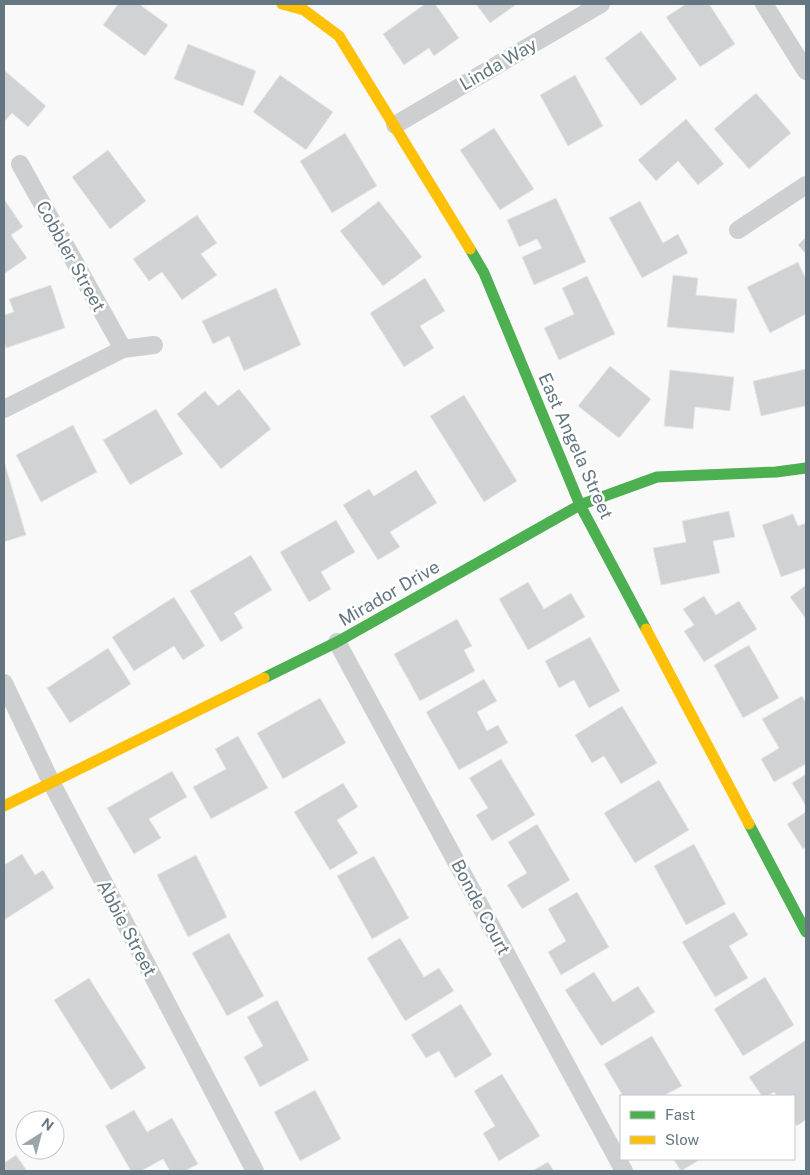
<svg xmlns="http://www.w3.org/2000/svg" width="810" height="1175" font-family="'Public Sans',sans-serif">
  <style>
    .building { fill: #d0d2d3; stroke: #e8e8e8 }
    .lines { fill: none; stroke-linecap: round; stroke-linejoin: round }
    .street { stroke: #cecfd0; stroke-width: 18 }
    .fast { stroke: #4caf50; stroke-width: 11 }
    .slow { stroke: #ffc107; stroke-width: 11 }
    .labels { text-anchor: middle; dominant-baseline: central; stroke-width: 5; stroke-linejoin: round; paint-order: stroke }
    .street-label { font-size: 18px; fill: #657683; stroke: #fff }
  </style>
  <rect width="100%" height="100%" fill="#f9f9f9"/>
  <path class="building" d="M118 4H139L168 25 145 56 103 25Z
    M425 4H435L459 38 434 56 429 48 404 65 383 34Z
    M476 4H517L490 23Z
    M686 4H709L735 44 700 67 666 17Z
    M641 31 677 79 641 106 605 58Z
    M188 44 256 71 243 106 174 79Z
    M4 70 46 106 28 127 12 113 4 122Z
    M280 75 333 112 306 150 253 112Z
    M575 75 603 126 568 146 540 95Z
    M756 93 791 133 749 169 714 129Z
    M686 119 724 164 698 185 678 161 656 181 638 160Z
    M494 128 534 189 500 210 460 150Z
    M345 133 377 186 332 213 300 161Z
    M108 150 146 201 110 229 72 177Z
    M556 198 586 262 534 285 522 257 542 248 537 239 519 247 507 220Z
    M4 199 23 227 11 235 27 258 4 274Z
    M379 201 422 257 383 286 340 231Z
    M640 201 663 243 678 234 688 253 642 278 609 218Z
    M197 215 217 243 201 254 217 275 182 300 162 272 149 281 133 259Z
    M806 237V254L798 245Z
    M798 262 806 279V314L770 333 747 287Z
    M673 275 698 278 696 295 737 299 734 333 667 327Z
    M587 276 615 334 559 360 544 328 574 314 562 288Z
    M425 278 445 311 420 326 434 348 404 367 370 313Z
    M51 285 65 328 6 348 4 342V315L14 312 9 299Z
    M276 288 301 345 244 371 229 336 213 344 202 321Z
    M610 366 651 399 619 438 578 406Z
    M806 369V414L805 406 761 416 753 381Z
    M670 370 734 377 730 411 695 407 693 429 664 426Z
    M239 389 271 429 221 469 177 414 205 391 218 406Z
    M464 395 517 481 484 502 430 416Z
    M156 409 183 454 130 485 103 440Z
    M73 425 97 472 41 502 16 455Z
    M4 461 26 535 4 542Z
    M416 470 437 503 390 532 400 547 378 560 343 505 369 489 374 496Z
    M729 511 735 537 713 541 720 573 661 585 653 548 686 542 682 521Z
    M793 514 798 526 806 523V568L781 577 762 525Z
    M336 520 355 552 321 572 331 589 309 602 280 552Z
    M251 555 272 590 234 613 243 628 221 642 190 591Z
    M528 582 544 609 571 593 585 617 528 650 499 599Z
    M806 585V619L790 597Z
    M704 596 716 615 739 601 757 629 704 662 684 631 694 625 683 609Z
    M174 597 205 646 183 660 174 646 134 671 112 637Z
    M457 619 472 646 464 650 475 671 420 701 394 654Z
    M590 637 620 691 589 708 574 680 559 688 545 661Z
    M749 645 779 698 743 718 714 665Z
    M108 648 131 684 70 723 47 688Z
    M484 679 497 701 477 712 487 731 498 725 508 743 459 770 426 712Z
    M802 696 806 703V764L774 782 761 759 779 748 762 719Z
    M320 698 346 743 283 779 257 733Z
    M622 706 657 763 621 784 604 756 592 763 575 735Z
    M238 736 268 788 211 819 193 787 226 769 215 749Z
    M501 759 535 815 492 841 476 815 488 808 469 778Z
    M172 771 187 797 149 819 161 838 134 854 107 808Z
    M806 774V806L792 783Z
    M659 780 689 830 635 863 604 813Z
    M343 783 358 807 337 820 358 853 330 870 294 812Z
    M806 812V847L803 849 787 824Z
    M537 824 570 880 522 909 507 885 527 873 508 842Z
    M694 844 726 904 686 925 654 866Z
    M22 854 35 875 43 870 54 888 4 920V865Z
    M196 855 227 917 188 937 157 875Z
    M374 856 409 918 372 939 337 876Z
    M577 892 609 947 561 975 548 952 566 941 548 909Z
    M734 912 748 935 729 946 748 978 715 997 682 942Z
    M229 933 264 996 227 1016 192 953Z
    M400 938 424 977 439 968 454 991 405 1021 367 958Z
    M594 972 613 1002 638 986 655 1012 601 1046 565 990Z
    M765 977 794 1025 743 1056 714 1009Z
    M89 978 146 1068 111 1090 54 1000Z
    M277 1000 309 1060 260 1087 244 1057 263 1046 247 1017Z
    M461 1004 492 1055 455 1078 439 1051 426 1058 411 1035Z
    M652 1036 682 1086 663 1096H623L604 1064Z
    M806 1040V1120L797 1126 794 1121V1096H777L774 1092 767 1096H762L749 1077Z
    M502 1074 540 1136 499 1161 483 1133 495 1126 474 1091Z
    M315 1090 341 1139 300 1161 274 1112Z
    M134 1110 147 1132 172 1118 198 1164 185 1171H170L163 1159 141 1171H131L105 1126Z
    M16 1155 27 1171H4V1163Z
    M673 1159H701L681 1171Z
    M548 1162 554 1171H532Z"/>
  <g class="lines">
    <path class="street" d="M764 4 806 71
      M395 125 601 4
      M20 164 123 349
      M738 230 806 185
      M4 409 123 349 154 345
      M337 642 624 1171
      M4 683 51 782 255 1171"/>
    <path class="fast" d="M470 249 484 273 580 505 646 629
      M264 678 337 642 580 505 657 477 776 472 806 468
      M749 824 806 932"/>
    <path class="slow" d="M282 4 304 10 339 36 470 249
      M646 629 749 824
      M4 806 264 678"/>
  </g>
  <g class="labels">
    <g class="street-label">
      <text transform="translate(498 64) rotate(-30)">Linda Way</text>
      <text transform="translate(71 256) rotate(61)">Cobbler Street</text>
      <text transform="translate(576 446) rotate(66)">East Angela Street</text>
      <text transform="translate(389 593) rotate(-30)">Mirador Drive</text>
      <text transform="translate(481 907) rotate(62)">Bonde Court</text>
      <text transform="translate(127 928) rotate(62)">Abbie Street</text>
    </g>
  </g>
  <rect width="810" height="1175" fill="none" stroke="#657683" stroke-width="10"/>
  <rect x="620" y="1095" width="175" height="65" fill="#ffffff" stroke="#c1c8cd"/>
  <rect x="630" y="1111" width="25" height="8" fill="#4caf50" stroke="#c1c8cd"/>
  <text x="665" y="1120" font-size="15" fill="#657683">Fast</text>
  <rect x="630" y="1136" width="25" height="8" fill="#ffc107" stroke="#c1c8cd"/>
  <text x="665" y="1145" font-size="15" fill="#657683">Slow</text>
  <g transform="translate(40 1135) rotate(36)"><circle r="24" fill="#ffffff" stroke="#c1c8cd"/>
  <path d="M0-4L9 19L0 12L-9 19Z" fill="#99a4ac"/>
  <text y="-8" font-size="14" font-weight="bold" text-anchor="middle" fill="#657683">N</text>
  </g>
</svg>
